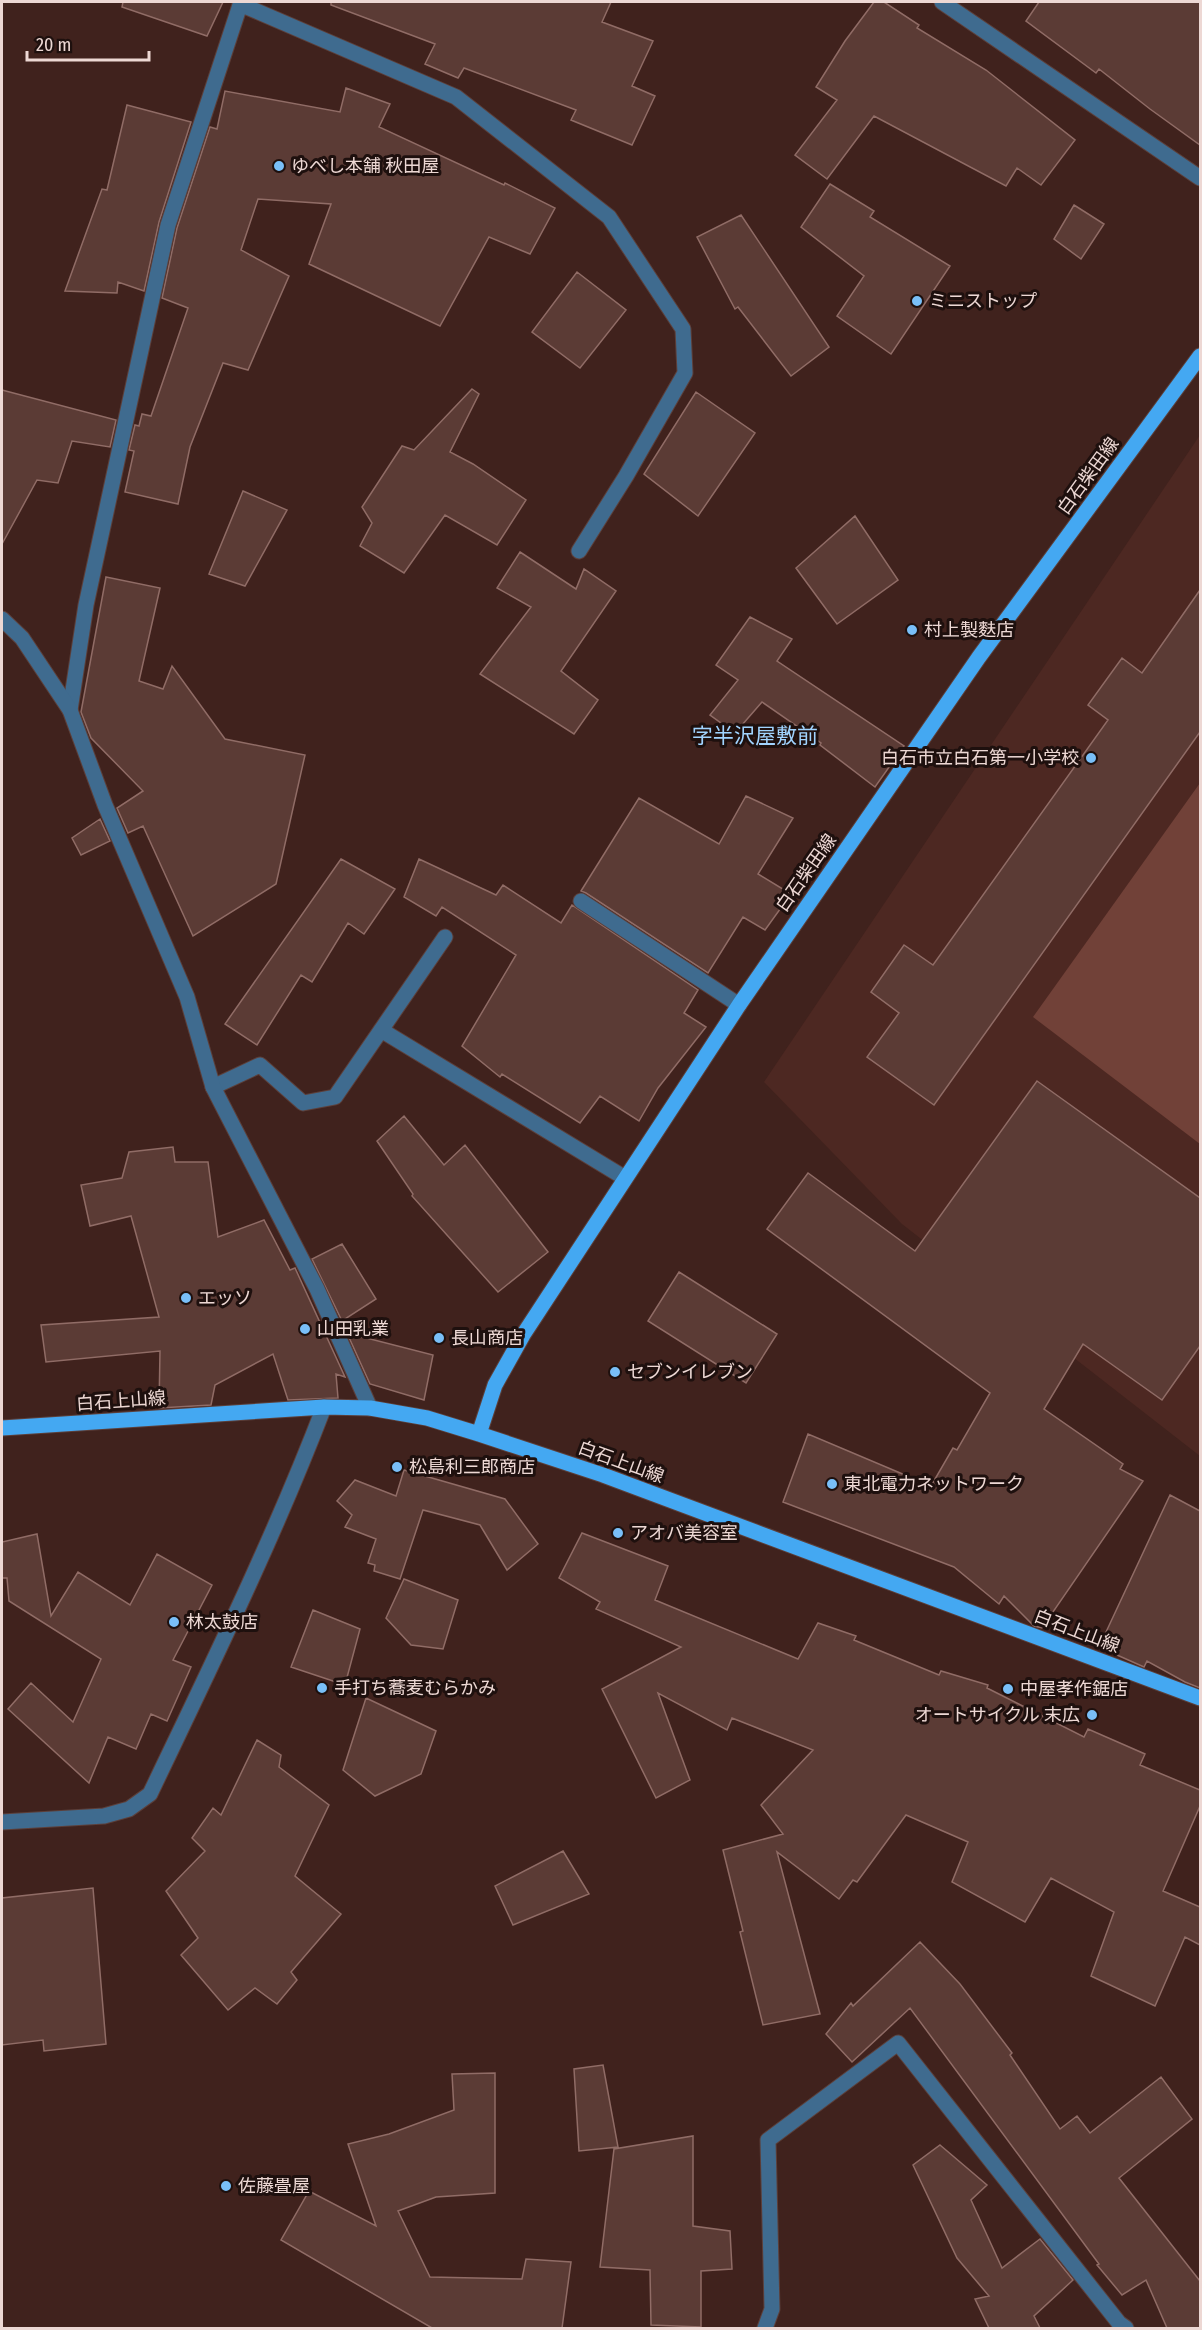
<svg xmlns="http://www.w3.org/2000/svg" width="1202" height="2330" font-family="'Fira Sans Condensed','Noto Sans JP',sans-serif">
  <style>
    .built { fill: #4d2822 }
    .green { fill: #714138 }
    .building { fill: #5b3b35; stroke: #906c66; stroke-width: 1.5 }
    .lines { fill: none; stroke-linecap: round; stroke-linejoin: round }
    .lane-casing { stroke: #5c3f3a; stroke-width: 17 }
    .street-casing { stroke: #5c3f3a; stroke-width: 17 }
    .primary-casing { stroke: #5c3f3a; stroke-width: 17 }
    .lane { stroke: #3f6b8f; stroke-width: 15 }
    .street { stroke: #3f6b8f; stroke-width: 15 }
    .primary { stroke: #44a8f2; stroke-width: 15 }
    .poi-dot { fill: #79bff8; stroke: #1e100e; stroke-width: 2 }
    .labels { text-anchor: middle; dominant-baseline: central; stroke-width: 6; stroke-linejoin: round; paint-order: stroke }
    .poi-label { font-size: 18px; fill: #edd8d4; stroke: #1e100e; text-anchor: start }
    .street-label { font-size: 18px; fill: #edd8d4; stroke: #1e100e }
    .quarter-label { font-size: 21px; fill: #a1d4ff; stroke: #1e100e }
  </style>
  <rect width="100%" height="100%" fill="#40221d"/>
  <path class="built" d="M1200 435V1456L902 1224 764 1082Z"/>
  <path class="green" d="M1200 783V1144L1033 1017Z"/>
  <path class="building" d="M123 2H223L207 36 122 7Z
    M331 2H611L602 22 653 41 632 86 655 96 632 145 571 120 576 110 464 68 458 78 425 64 435 44 331 5Z
    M874 2H884L919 25 917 28 986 70 1075 140 1041 185 1017 168 1006 186 874 116 827 179 795 155 837 100 816 87 845 41Z
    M1039 2H1200V145L1150 109 1099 69 1096 73 1026 21Z
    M346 88 390 104 379 127 504 185 505 183 555 208 530 254 489 237 440 326 309 264 331 204 258 199 241 250 289 276 248 370 223 363 190 447 178 504 125 492 134 451 129 450 135 425 139 426 142 414 151 416 188 308 162 298 177 228 210 127 217 129 225 91 340 112Z
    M127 105 191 122 159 222 144 291 118 282 117 293 65 291 102 189 107 190Z
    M830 184 874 211 870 217 950 266 891 354 837 316 864 276 801 227Z
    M1074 205 1104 224 1081 259 1054 239Z
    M741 215 829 347 791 376 738 307 735 309 697 237Z
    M577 272 626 310 580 368 532 332Z
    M472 389 479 394 450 452 473 464 526 500 497 545 445 515 404 573 360 546 372 523 362 507 402 446 414 450Z
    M2 390 116 420 110 447 72 441 58 483 37 480 2 544Z
    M696 392 755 433 698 516 644 474Z
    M243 491 287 510 245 586 209 574Z
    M855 516 898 580 837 624 796 568Z
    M520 552 576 589 584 569 616 591 561 671 598 700 574 734 480 674 531 607 497 588Z
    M106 577 160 588 139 681 163 689 172 666 225 739 305 755 276 884 193 936 143 826 128 833 117 808 143 791 91 738 81 712Z
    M1200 590V732L934 1105 867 1057 899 1013 871 992 904 945 933 965 1108 720 1088 705 1122 658 1142 673Z
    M750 617 792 639 777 661 904 746 875 787 820 745 821 743 762 702 735 733 710 715 738 680 716 665Z
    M746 796 793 818 758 874 791 894 765 930 743 917 708 973 586 893 581 891 639 798 719 844Z
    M100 819 110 841 81 855 72 838Z
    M341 859 395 889 364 934 348 923 312 982 301 975 257 1045 225 1024Z
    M419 859 496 895 503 885 561 923 572 905 698 990 684 1013 706 1027 658 1088 639 1121 600 1096 580 1123 502 1074 500 1077 462 1046 516 955 442 907 436 916 404 897Z
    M1037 1081 1200 1198V1346L1162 1400 1083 1344 1044 1409 1123 1464 1120 1469 1143 1481 1042 1628 1034 1626 1004 1596 999 1604 954 1567 783 1502 808 1434 931 1486 953 1448 957 1450 990 1393 767 1229 808 1173 915 1251Z
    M404 1116 444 1165 465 1145 548 1252 498 1292 412 1196 413 1194 377 1141Z
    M173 1147 175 1162H208L218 1237 264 1220 290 1270 295 1268 345 1377 336 1374 338 1398 288 1400 273 1354 215 1385 211 1405 159 1408 160 1351 46 1362 41 1325 159 1317 131 1216 90 1226 81 1185 122 1178 129 1152Z
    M342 1244 376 1299 342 1321 312 1259Z
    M679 1272 777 1334 746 1383 648 1321Z
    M347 1333 433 1355 424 1400 370 1384Z
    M404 1470 505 1499 538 1544 507 1570 480 1525 423 1510 400 1579 374 1571 375 1565 368 1563 376 1539 345 1527 352 1515 337 1501 355 1480 396 1496Z
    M1170 1495 1200 1511V1688L1185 1682 1147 1661 1144 1667 1099 1647Z
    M582 1533 668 1566 655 1600 798 1659 818 1623 856 1636 854 1640 939 1675 941 1671 988 1685 987 1688 1084 1737 1088 1729 1145 1754 1140 1765 1200 1790V1806L1163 1891 1200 1907V1945L1185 1937 1155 2006 1091 1976 1114 1912 1051 1878 1025 1922 952 1882 968 1842 906 1815 857 1882 853 1880 839 1899 777 1852 820 2014 763 2025 740 1932 743 1931 723 1850 783 1834 761 1805 813 1750 732 1718 727 1730 658 1693 690 1780 656 1798 602 1689 681 1647 596 1609 600 1602 559 1578Z
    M37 1534 51 1616 78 1572 130 1605 157 1554 212 1585 173 1660 191 1667 167 1721 151 1714 136 1749 108 1737 89 1783 8 1709 31 1683 73 1722 101 1659 9 1601 7 1578H2V1542Z
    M404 1579 458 1600 443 1649 411 1645 386 1618Z
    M313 1610 360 1629 345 1685 291 1667Z
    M366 1698 436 1731 421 1774 375 1796 343 1770Z
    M257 1740 281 1755 279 1767 329 1805 295 1876 341 1914 291 1972 297 1980 277 2004 255 1988 228 2010 181 1955 198 1938 166 1891 205 1851 192 1838 213 1808 221 1815Z
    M563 1851 589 1894 513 1925 495 1886Z
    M93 1888 106 2044 44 2051 43 2040 2 2045V1898Z
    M920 1942 960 1984 1012 2053 1010 2055 1060 2129 1077 2116 1090 2133 1161 2077 1192 2119 1119 2178 1200 2281V2328H1167L1146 2280 1122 2295 1097 2265 1099 2264 910 2008 852 2062 826 2034 851 2003 853 2006Z
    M603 2065 618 2147 579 2151 574 2069Z
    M495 2073V2193L436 2197 398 2211 430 2277 522 2279 526 2259 571 2262 562 2328H432L281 2240 309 2191 376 2226 348 2144 389 2134 454 2110 452 2074Z
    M693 2136V2226L730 2231 732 2269 701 2271V2327L651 2325 650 2270 600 2267 614 2149Z
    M940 2145 987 2185 971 2200 1002 2268 1040 2239 1073 2280 1034 2316 1040 2328H989L975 2299 989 2296 957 2258 913 2165Z"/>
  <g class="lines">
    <defs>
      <path id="lane" d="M240 4 456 97 609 217 683 329 685 373 626 476 579 551
        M70 710 86 605 168 225 241 2
        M581 901 739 1005
        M381 1030 625 1178
        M213 1087 260 1065 303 1103 335 1097 445 937
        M765 2328 772 2309 768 2140 898 2043 1119 2323 1126 2328"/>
      <path id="street" d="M942 2 1200 178
        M2 619 22 638 70 710 105 805 187 997 213 1087 317 1289 370 1408
        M2 1822 104 1816 129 1809 150 1794C211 1666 273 1540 324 1407"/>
      <path id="primary" d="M2 1428 324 1407 370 1408 427 1418 479 1434 603 1475 1200 1698
        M479 1434 495 1385 523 1335 739 1005 979 657 1200 356"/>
    </defs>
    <use href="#lane" class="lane-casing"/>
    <use href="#street" class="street-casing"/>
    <use href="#primary" class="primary-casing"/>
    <use href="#lane" class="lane"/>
    <use href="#street" class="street"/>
    <use href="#primary" class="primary"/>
  </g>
  <g class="poi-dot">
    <circle cx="279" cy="166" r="6"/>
    <circle cx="917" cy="301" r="6"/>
    <circle cx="912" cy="630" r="6"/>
    <circle cx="1091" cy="758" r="6"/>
    <circle cx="186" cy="1298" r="6"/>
    <circle cx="305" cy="1329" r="6"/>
    <circle cx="439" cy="1338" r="6"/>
    <circle cx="615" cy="1372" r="6"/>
    <circle cx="397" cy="1467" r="6"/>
    <circle cx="832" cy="1484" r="6"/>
    <circle cx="618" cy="1533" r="6"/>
    <circle cx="174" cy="1622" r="6"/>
    <circle cx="322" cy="1688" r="6"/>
    <circle cx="1008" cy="1689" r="6"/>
    <circle cx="1092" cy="1715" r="6"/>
    <circle cx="226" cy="2186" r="6"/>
  </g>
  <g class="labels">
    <g class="poi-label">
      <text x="291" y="166">ゆべし本舗 秋田屋</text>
      <text x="929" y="301">ミニストップ</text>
      <text x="924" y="630">村上製麩店</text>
      <text x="1079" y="758" text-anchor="end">白石市立白石第一小学校</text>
      <text x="198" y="1298">エッソ</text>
      <text x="317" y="1329">山田乳業</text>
      <text x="451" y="1338">長山商店</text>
      <text x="627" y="1372">セブンイレブン</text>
      <text x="409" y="1467">松島利三郎商店</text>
      <text x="844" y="1484">東北電力ネットワーク</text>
      <text x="630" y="1533">アオバ美容室</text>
      <text x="186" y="1622">林太鼓店</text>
      <text x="334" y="1688">手打ち蕎麦むらかみ</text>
      <text x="1020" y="1689">中屋孝作鋸店</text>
      <text x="1080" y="1715" text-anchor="end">オートサイクル 末広</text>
      <text x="238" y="2186">佐藤畳屋</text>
    </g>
    <g class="street-label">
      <text transform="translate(1088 476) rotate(-54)">白石柴田線</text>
      <text transform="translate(806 873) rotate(-55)">白石柴田線</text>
      <text transform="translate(121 1401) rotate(-4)">白石上山線</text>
      <text transform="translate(621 1462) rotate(20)">白石上山線</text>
      <text transform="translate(1077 1631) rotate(21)">白石上山線</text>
    </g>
    <g class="quarter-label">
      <text x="755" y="736">字半沢屋敷前</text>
    </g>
  </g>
  <rect width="1202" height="2330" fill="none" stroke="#edd8d4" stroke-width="6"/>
  <path d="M27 51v9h122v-9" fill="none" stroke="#edd8d4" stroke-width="3"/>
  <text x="36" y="51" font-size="18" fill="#edd8d4" stroke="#1e100e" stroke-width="4.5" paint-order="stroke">20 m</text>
</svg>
